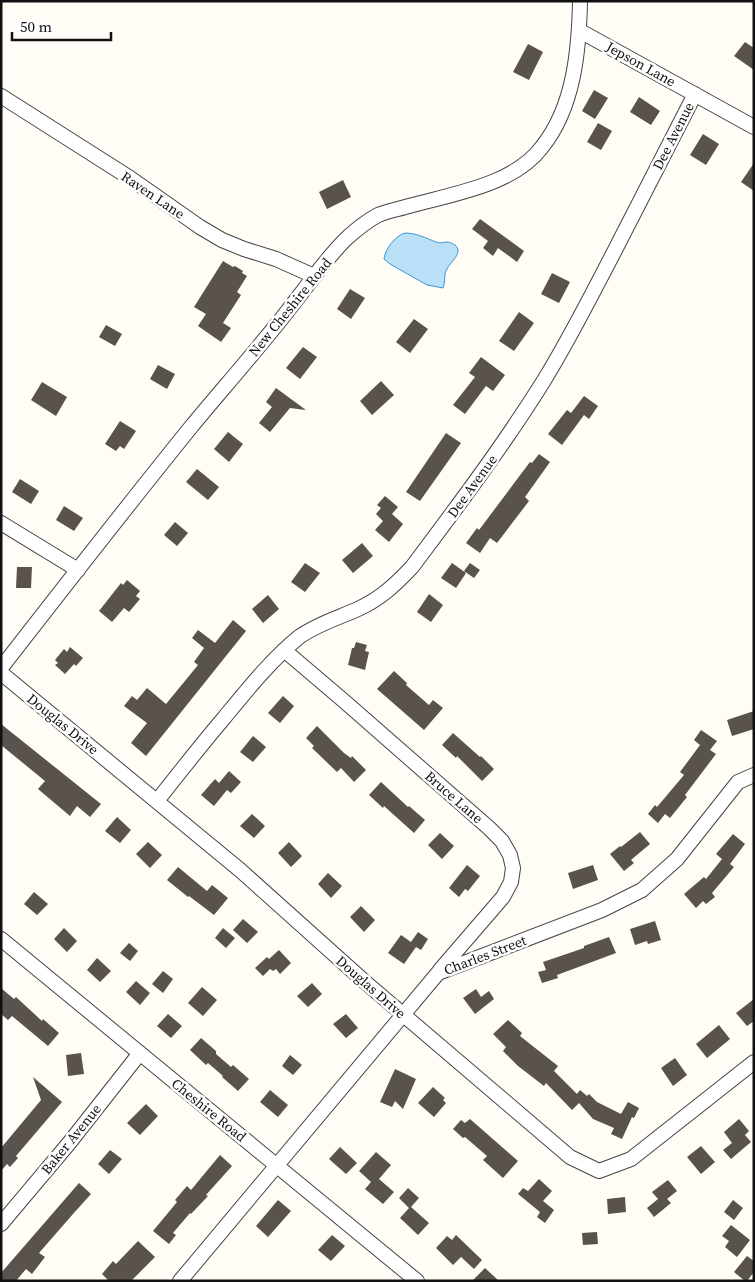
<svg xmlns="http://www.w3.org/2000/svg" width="755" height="1282" font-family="'Source Serif 4',serif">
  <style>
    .water { fill: #b9e0f7; stroke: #3f96cf }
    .building { fill: #5a524d }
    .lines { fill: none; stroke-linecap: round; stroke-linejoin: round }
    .minor-casing { stroke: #444; stroke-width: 16 }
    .minor { stroke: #fff; stroke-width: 14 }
    .labels { text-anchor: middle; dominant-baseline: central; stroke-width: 5; stroke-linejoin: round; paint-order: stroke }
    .street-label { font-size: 14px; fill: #111; stroke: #fff }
  </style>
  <rect width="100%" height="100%" fill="#fffdf5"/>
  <path class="water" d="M405 233C416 233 426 238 436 242 441 244 442 242 447 242 450 242 453 244 455 245 464 253 450 262 447 269 443 275 446 282 443 288L427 285 390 264 384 259C385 249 396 235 405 233Z"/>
  <path class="building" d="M745 42 754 48V70L734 56Z
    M528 44 543 52 529 80 513 72Z
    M594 90 608 98 595 119 582 111Z
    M639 97 660 111 651 125 630 112Z
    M598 123 612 131 601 150 587 142Z
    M703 134 719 144 706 165 690 155Z
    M754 163V191L741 182Z
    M343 180 351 197 327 209 319 192Z
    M480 219 524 251 517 262 498 248 493 256 483 248 488 241 472 229Z
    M223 261 233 267 235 266 243 271 242 273 247 276 237 292 241 295 223 323 231 328 221 342 198 326 206 314 194 307Z
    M552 273 570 282 559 303 541 294Z
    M350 289 365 298 351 319 337 309Z
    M519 312 534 323 514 351 499 341Z
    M414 319 428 329 410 353 396 342Z
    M106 325 122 334 115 346 99 337Z
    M303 347 317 357 300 379 286 368Z
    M481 357 505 375 493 391 486 386 465 414 453 405 475 377 469 373Z
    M158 365 175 374 167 389 150 379Z
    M381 381 394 395 372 415 360 401Z
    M42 382 67 397 56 416 31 400Z
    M276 388 306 410 290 408 270 432 259 423 272 407 266 402Z
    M584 396 598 406 589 419 584 415 562 445 548 434 567 410 571 413Z
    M120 421 136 431 124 449 120 446 116 451 105 444Z
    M228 432 243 444 229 462 214 449Z
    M446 433 461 443 420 501 406 492Z
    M539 454 550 462 525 497 529 501 497 543 490 538 480 553 466 543 477 528 479 530 530 462 532 463Z
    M197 469 219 487 208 500 186 482Z
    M20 479 39 491 31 504 12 492Z
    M385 496 398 507 392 514 403 524 389 542 375 530 383 521 376 514 381 508 377 505Z
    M64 506 83 518 74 531 56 520Z
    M175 522 188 533 177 546 164 535Z
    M362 543 373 556 353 573 342 560Z
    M305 563 320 573 305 592 291 582Z
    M452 563 466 573 456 588 441 578Z
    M470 563 480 570 474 578 464 571Z
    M17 567H32L31 588H16Z
    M127 580 140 591 136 596 140 599 129 612 124 608 112 622 99 611 121 583 123 585Z
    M429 594 443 605 431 622 417 612Z
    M268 595 279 609 263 623 252 609Z
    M233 620 246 631 146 756 131 743 147 723 124 706 132 696 137 700 147 688 166 704 198 665 194 662 204 648 192 638 198 630 215 643Z
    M356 642 367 645 365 651 369 652 365 670 348 665 352 648H354Z
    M70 647 83 658 76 666 74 664 65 674 55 665 58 663 55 660 64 649 67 652Z
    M394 671 407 683 406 685 429 705 433 700 443 708 424 730 377 689Z
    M283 696 294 706 280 723 268 713Z
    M754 711V729L732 736 727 720Z
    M1 724 101 804 90 817 77 806 70 816 38 789 45 781 1 745Z
    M317 726 344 753 351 758 352 756 366 770 354 782 341 768 337 772 312 748 314 746 306 738Z
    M701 730 717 741 710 750 716 754 685 795 687 797 670 818 665 814 658 823 648 814 655 805 657 807 684 775 680 772 700 745 694 740Z
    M453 733 480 757 481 756 494 769 482 781 457 756 456 758 442 745Z
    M253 736 266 747 253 762 240 752Z
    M229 771 241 782 231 793 227 790 214 806 201 795 215 779 219 783Z
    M381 782 408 807 409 806 425 820 414 833 384 806 383 808 369 795Z
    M252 814 265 826 254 838 240 826Z
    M117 817 131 830 120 843 105 831Z
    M640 832 650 844 631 860 634 863 624 871 610 854 620 846 621 847Z
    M440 833 454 846 442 859 428 845Z
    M733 834 745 844 730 864 734 867 712 893 715 897 706 904 703 901 696 908 684 894 704 877 706 879 722 859 716 854Z
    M148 842 162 855 150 868 136 854Z
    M289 842 302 856 291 867 278 853Z
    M467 865 480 876 468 891 465 889 459 897 449 888Z
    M593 865 598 880 573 889 568 873Z
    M178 867 207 891 212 885 228 898 214 915 189 896 188 897 167 880Z
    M328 873 342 886 331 898 318 884Z
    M34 892 48 904 37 915 24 904Z
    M361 906 375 920 364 932 350 917Z
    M243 919 258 932 247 943 233 930Z
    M655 921 661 940 648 944 647 941 635 945 630 929Z
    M64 928 77 941 67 952 54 939Z
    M223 928 235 938 226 948 215 938Z
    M418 932 428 939 421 950 416 947 404 964 388 953 401 935 411 942Z
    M609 937 616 953 557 975 558 978 542 983 538 972 546 970 543 962 584 948V946Z
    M129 943 138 951 130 961 120 953Z
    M279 950 291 963 280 974 276 969 273 971 270 969 263 976 255 968 267 957 269 959Z
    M97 958 111 971 100 982 87 970Z
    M163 971 173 979 163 993 152 984Z
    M136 981 150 993 140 1005 126 992Z
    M312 983 322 994 308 1007 297 996Z
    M202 987 217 1000 203 1016 188 1003Z
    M1 988 14 999 16 997 42 1021 43 1019 59 1033 48 1046 12 1016 8 1020 1 1014Z
    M476 989 481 997 489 991 494 999 475 1014 463 998Z
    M754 999V1021L747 1026 736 1013Z
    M168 1014 182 1026 171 1038 157 1026Z
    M346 1014 358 1028 346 1038 333 1024Z
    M508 1020 522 1033 520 1036 558 1066 554 1071 577 1094 580 1090 587 1096 589 1094 597 1102 621 1114 628 1102 639 1108 634 1118 632 1117 622 1139 611 1134 614 1128 593 1119 579 1103 572 1110 546 1083 544 1086 518 1066 503 1051 506 1047 493 1034Z
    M719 1025 730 1039 707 1058 696 1044Z
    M201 1038 216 1051V1054L231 1067 233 1065 249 1079 238 1091 222 1077 223 1076 208 1063 206 1065 190 1050Z
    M81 1053 84 1074 68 1076 66 1055Z
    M290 1055 302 1065 293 1075 282 1066Z
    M675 1058 687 1075 673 1086 661 1068Z
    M395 1069 416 1079 403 1109 395 1101 392 1107 380 1102Z
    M33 1077 62 1102 16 1156 18 1158 10 1167 7 1164 1 1171V1148L41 1100Z
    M433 1087 445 1098 443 1100 446 1103 434 1117 418 1103Z
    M270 1090 288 1105 278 1117 260 1102Z
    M146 1104 158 1116 140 1135 127 1123Z
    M470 1119 518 1161 503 1178 483 1160 487 1156 465 1137 463 1138 453 1129 461 1120 465 1123Z
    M739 1119 749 1131 745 1135 751 1142 731 1159 723 1150 732 1143 724 1132Z
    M701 1146 715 1162 701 1174 687 1157Z
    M340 1147 357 1163 346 1174 329 1159Z
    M110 1150 122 1159 109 1174 98 1164Z
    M376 1152 391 1165 379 1179 394 1192 383 1204 365 1189 371 1182 359 1171Z
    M220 1155 232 1166 206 1195 208 1196 191 1214 190 1213 173 1233 176 1235 169 1244 153 1231 177 1202 175 1200 187 1186 191 1190Z
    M539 1179 552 1191 543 1201 554 1210 545 1223 537 1217 540 1212 518 1194 523 1188 528 1191Z
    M668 1180 677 1191 667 1199 671 1203 654 1217 647 1208 658 1199 652 1192Z
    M79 1183 91 1194 73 1214 39 1253 45 1257 32 1274 26 1269 16 1281H1V1273Z
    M408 1188 419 1198 411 1207 429 1223 418 1235 400 1218 409 1208 399 1198Z
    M625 1197 626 1212 608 1214 607 1199Z
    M278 1200 291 1211 268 1237 256 1226Z
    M733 1200 743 1208 734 1220 724 1212Z
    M731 1225 750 1240 737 1257 725 1247 729 1241 722 1236Z
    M597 1232 598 1244 583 1245 582 1233Z
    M332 1235 345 1246 331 1261 318 1250Z
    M456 1235 482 1260 474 1269 461 1257 453 1265 436 1248 447 1236 452 1240Z
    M138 1241 155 1257 131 1281H109L102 1274 113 1261 116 1264Z
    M747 1256 754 1261V1272L747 1281H745L734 1272Z
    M485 1268 499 1281H472Z"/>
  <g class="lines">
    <defs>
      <path id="minor" d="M580 31 754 127
        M1 96 130 178 200 227 222 240 244 249 276 259 314 276
        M1 523 78 570
        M284 650 344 701 489 828 502 841 510 855 513 868 511 882 503 897 440 970
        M1 668C64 587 127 506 191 427 214 399 237 373 260 345 276 326 291 307 306 287 319 270 332 252 348 237 357 229 367 221 378 215 387 211 399 209 409 206 452 194 514 185 542 147 574 107 579 51 580 1
        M1 673 240 870 365 982 570 1157 599 1171 631 1159 754 1062
        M157 801C179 773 201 745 224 718 247 690 271 660 299 637 317 624 338 618 358 609 380 599 395 585 412 567 457 507 503 446 543 382 569 340 591 296 614 252 641 199 668 147 695 94
        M1 939 417 1281
        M1 1224 70 1142 140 1053
        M180 1281 438 973 602 910 642 890 677 859 738 782 754 775"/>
    </defs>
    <use href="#minor" class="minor-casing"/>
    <use href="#minor" class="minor"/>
  </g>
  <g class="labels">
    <g class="street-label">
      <text transform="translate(641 64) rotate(29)">Jepson Lane</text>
      <text transform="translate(673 136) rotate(-63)">Dee Avenue</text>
      <text transform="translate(153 195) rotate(34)">Raven Lane</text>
      <text transform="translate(290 307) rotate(-51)">New Cheshire Road</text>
      <text transform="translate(472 486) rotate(-54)">Dee Avenue</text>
      <text transform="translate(63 724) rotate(39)">Douglas Drive</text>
      <text transform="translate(454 797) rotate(41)">Bruce Lane</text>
      <text transform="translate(485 955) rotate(-21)">Charles Street</text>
      <text transform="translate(371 987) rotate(41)">Douglas Drive</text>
      <text transform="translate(209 1110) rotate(39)">Cheshire Road</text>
      <text transform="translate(71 1139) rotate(-51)">Baker Avenue</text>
    </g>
  </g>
  <rect width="755" height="1282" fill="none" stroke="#111111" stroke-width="5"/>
  <path d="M12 32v8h99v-8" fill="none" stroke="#111111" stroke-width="2.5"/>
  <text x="20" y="32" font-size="15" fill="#111111" stroke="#ffffff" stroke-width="4" paint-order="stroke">50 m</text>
</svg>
